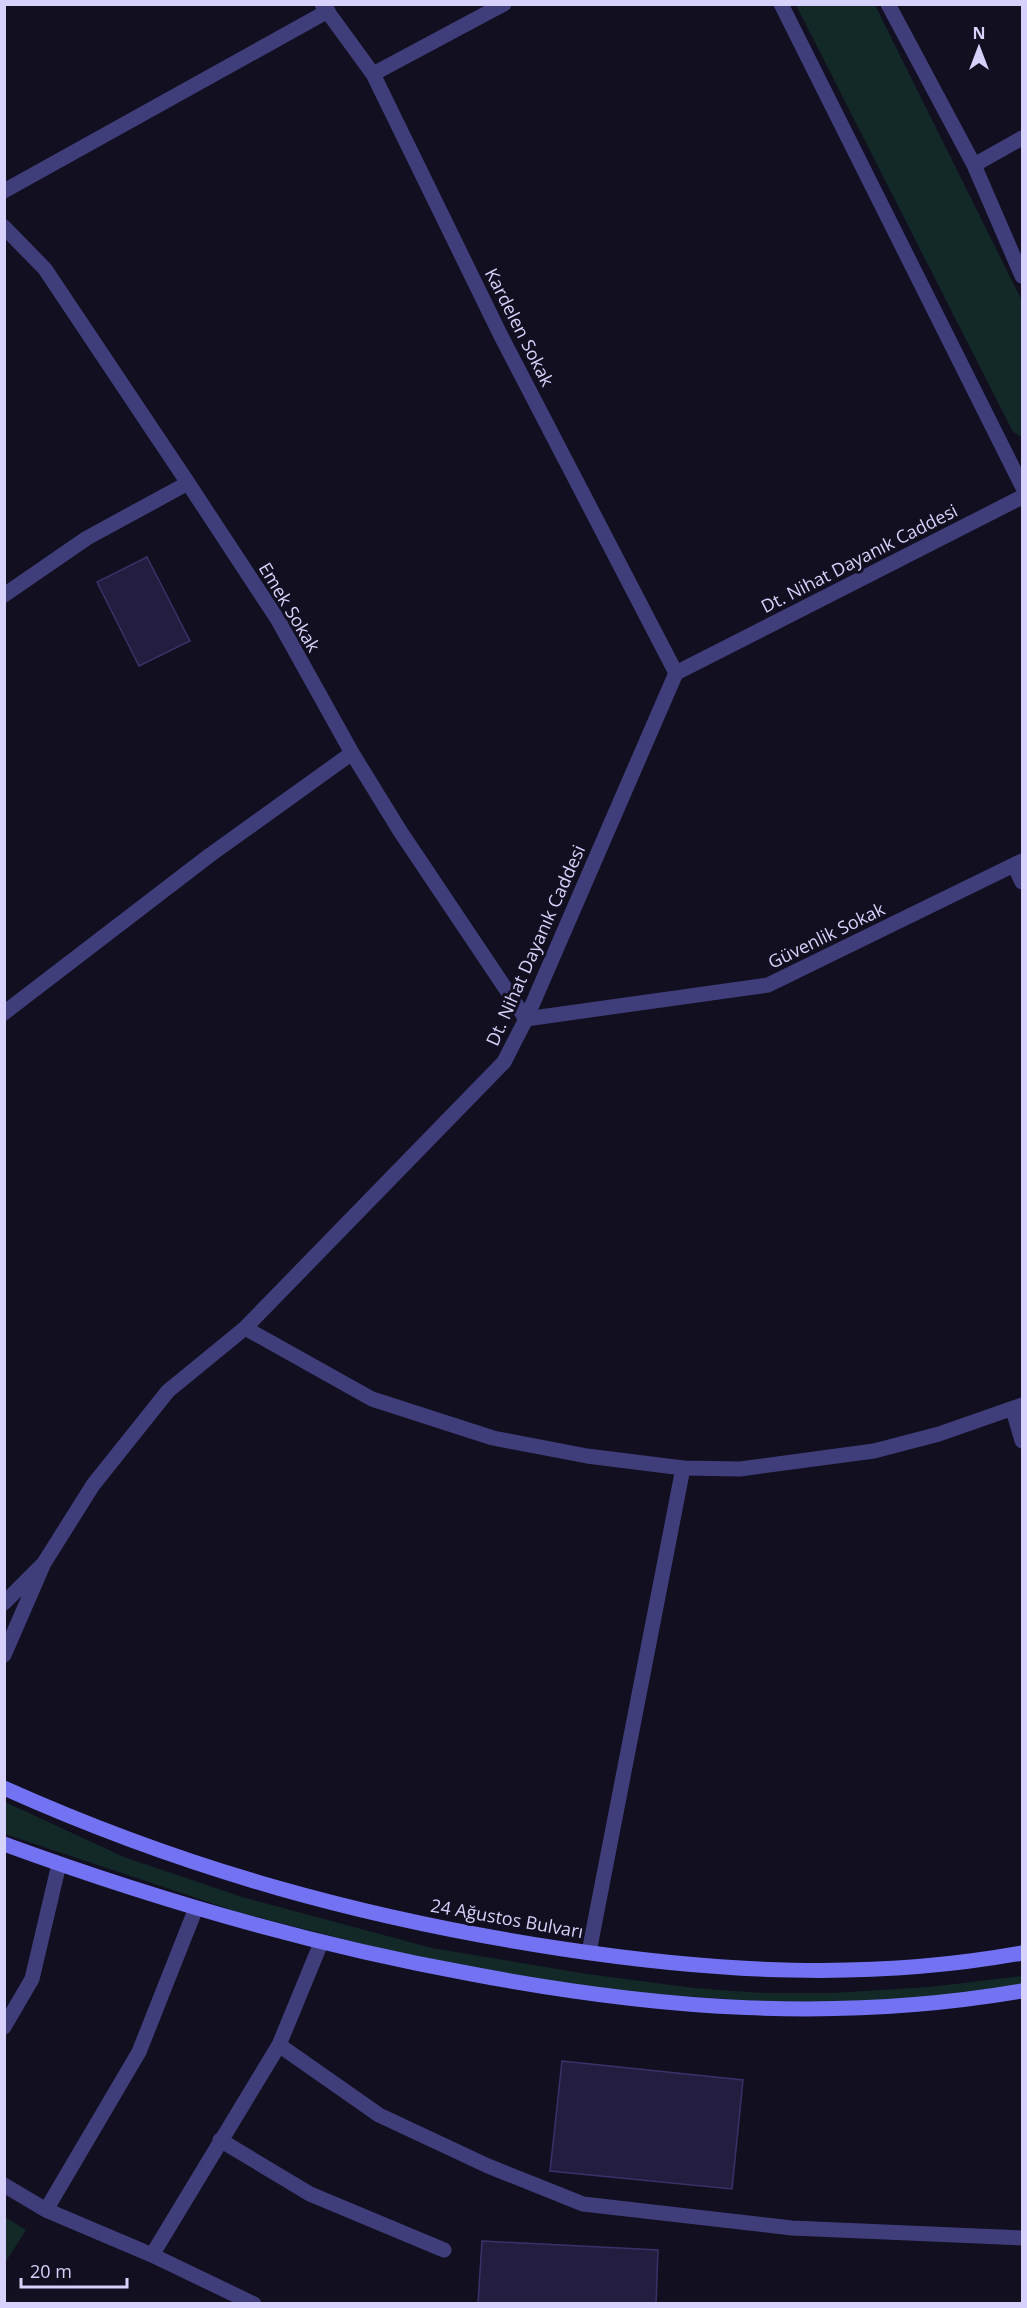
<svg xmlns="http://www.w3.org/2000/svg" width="1027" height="2308" font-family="'Open Sans',sans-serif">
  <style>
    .green { fill: #132928 }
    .building { fill: #231d3f; stroke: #3b3169; stroke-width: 1.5 }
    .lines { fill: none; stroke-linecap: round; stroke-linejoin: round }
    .minor { stroke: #3f3e7b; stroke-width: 15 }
    .tertiary { stroke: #3f3e7b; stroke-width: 15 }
    .secondary { stroke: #7372f2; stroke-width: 15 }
    .labels { text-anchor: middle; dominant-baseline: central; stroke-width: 6; stroke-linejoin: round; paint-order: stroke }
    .street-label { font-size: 18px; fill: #d6d2fb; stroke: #120f20 }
  </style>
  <rect width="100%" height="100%" fill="#120f20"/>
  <path class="green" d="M796 5H875L1022 301V437L1013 432Z
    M5 1802 124 1857 242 1897 432 1948 587 1974 694 1988 762 1993H832L929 1987 1022 1976V1991L859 2008 599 1990 417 1958 238 1912 5 1834Z
    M5 2217 26 2230 5 2263Z"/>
  <path class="building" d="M147 557 190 641 139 666 97 582Z
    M562 2061 743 2080 732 2189 550 2171Z
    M482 2241 658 2250 656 2304H478Z"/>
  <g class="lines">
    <path class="minor" d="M322 4 373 74 500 334 676 673
      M781 4 1022 486
      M888 4 974 165 1022 276
      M974 165 1022 138
      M4 191 328 11
      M4 227 45 269 188 483 278 620 352 753 400 831 526 1019 768 985 1022 861
      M4 595 87 538 188 483
      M1014 865 1022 882
      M4 1013 210 855 352 753
      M1013 1410 1022 1441
      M589 1952 683 1468
      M4 2027 32 1979 59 1864
      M279 2045 379 2115 488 2166 583 2204 792 2228 1022 2238
      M220 2140 310 2194 444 2250
      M4 2185 46 2210 152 2255 254 2304
      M46 2210 139 2052 196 1908
      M152 2255 279 2045 321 1943"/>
    <path class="tertiary" d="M373 74 504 4
      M245 1328 372 1399 493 1438 587 1456 683 1468 740 1469 874 1451 939 1434 1022 1405
      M44 1563 93 1485 168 1391 245 1328 504 1062 526 1019 676 673 1022 497
      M4 1603 44 1563 4 1655"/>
    <path class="secondary" d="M4 1788C187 1870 365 1919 563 1949 716 1972 869 1981 1022 1953
      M4 1844C157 1900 312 1945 472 1974 657 2009 836 2023 1022 1991"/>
  </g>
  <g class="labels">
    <g class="street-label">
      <text transform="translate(520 327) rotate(63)">Kardelen Sokak</text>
      <text transform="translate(859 558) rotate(-27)">Dt. Nihat Dayanık Caddesi</text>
      <text transform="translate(290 607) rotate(59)">Emek Sokak</text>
      <text transform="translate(826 935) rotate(-26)">Güvenlik Sokak</text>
      <text transform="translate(535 945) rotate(-66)">Dt. Nihat Dayanık Caddesi</text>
      <text transform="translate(507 1918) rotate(10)">24 Ağustos Bulvarı</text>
    </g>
  </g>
  <rect width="1027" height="2308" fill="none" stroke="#d6d2fb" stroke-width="12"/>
  <g transform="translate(979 48)" stroke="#120f20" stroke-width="4.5" paint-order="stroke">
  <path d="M0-4.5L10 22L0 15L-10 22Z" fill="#d6d2fb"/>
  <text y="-9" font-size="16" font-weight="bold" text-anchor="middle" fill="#d6d2fb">N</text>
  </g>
  <path d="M21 2278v9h106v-9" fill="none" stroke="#d6d2fb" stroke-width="3"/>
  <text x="30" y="2278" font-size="18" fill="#d6d2fb" stroke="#120f20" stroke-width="4.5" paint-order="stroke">20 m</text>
</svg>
